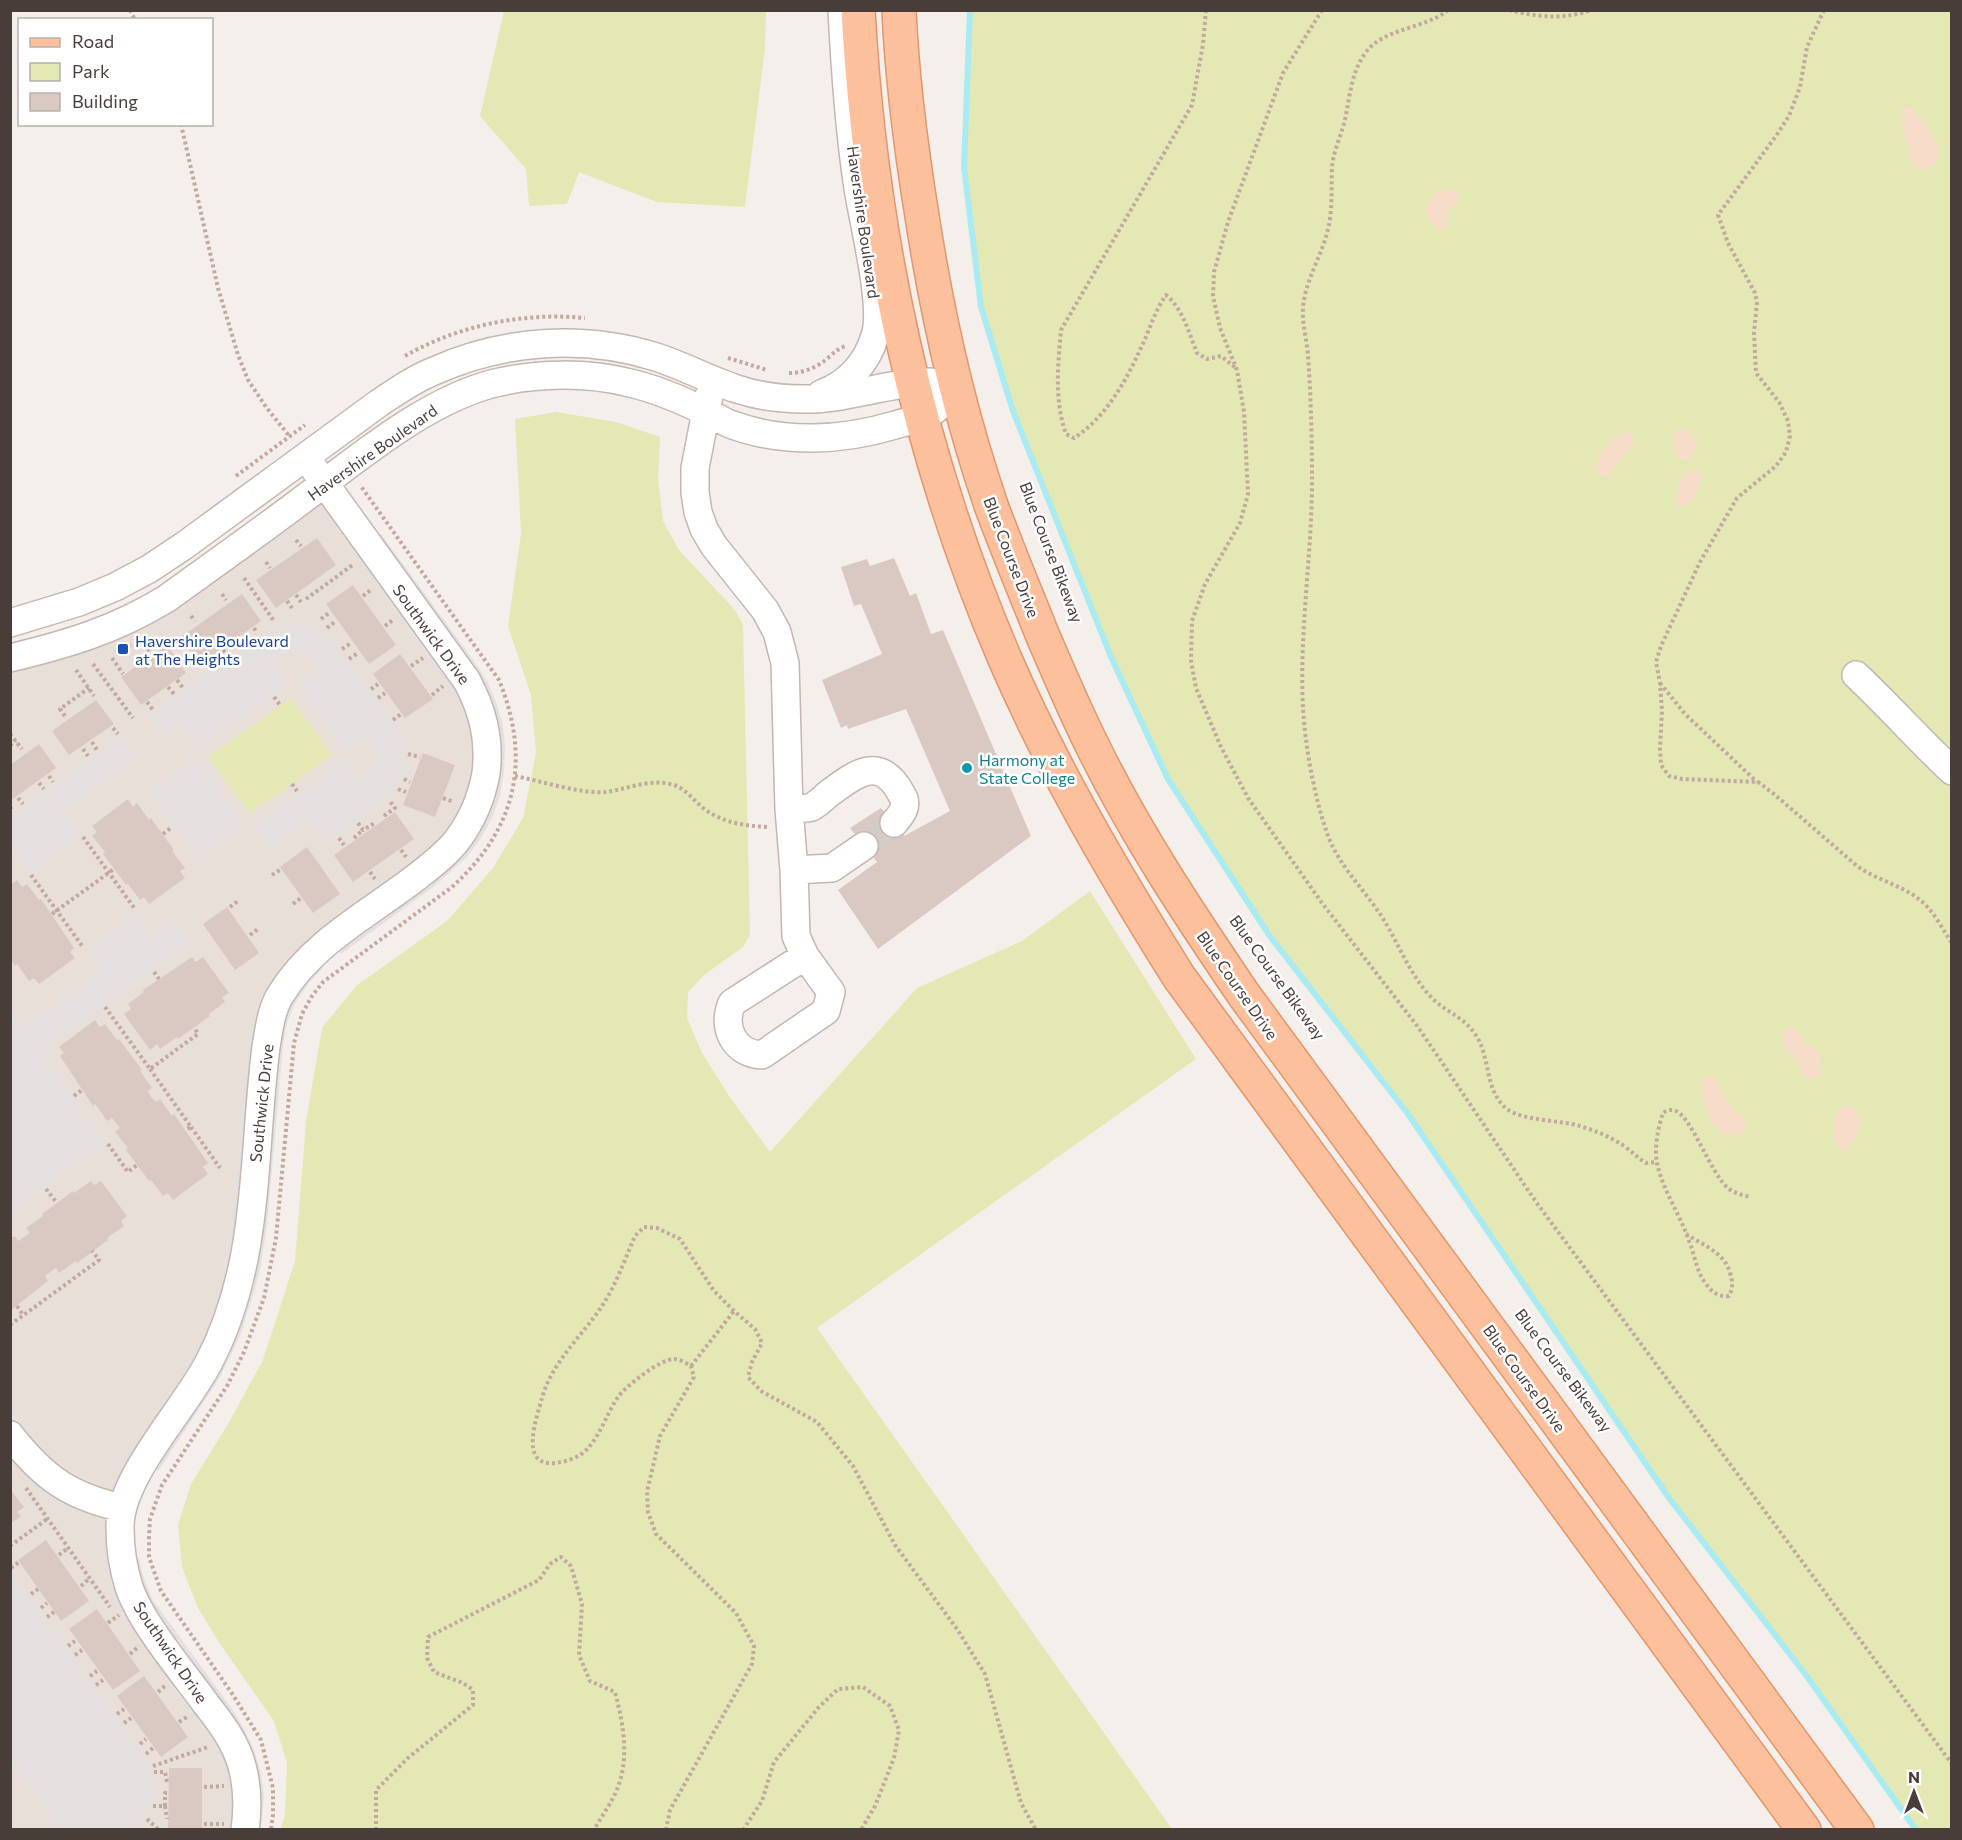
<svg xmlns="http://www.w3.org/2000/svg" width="1962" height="1840" font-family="Commissioner,sans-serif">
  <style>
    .residential { fill: #e9dfd9 }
    .green { fill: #e3e8b5 }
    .sand { fill: #f7ddc9 }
    .parking { fill: #e4e0df }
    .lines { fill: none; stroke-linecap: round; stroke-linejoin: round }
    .stream { stroke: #a9ebf0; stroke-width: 6 }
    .building { fill: #dac9c3 }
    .minor-tunnel { stroke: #d3cbc7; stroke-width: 27; stroke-dasharray: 27 14; stroke-linecap: butt }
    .minor-casing { stroke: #c4b6b0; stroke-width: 30 }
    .major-casing { stroke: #e2966c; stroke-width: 36 }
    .path { stroke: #c2a99f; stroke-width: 4; stroke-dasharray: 3 3; stroke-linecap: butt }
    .minor { stroke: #fff; stroke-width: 27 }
    .major { stroke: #fcc09d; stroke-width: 33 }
    .transit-dot { fill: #1a4fb4; stroke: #fff; stroke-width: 2 }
    .culture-dot { fill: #0f9aa8; stroke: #fff; stroke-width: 2 }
    .labels { text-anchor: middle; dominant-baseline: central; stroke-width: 5; stroke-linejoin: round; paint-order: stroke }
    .street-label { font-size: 16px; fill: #493d39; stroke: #fff }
    .transit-label { font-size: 16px; fill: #164399; stroke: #fff; text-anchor: start }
    .culture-label { font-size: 16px; fill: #0d838f; stroke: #fff; text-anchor: start }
  </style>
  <rect width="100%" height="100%" fill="#f5efeb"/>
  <path class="residential" d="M325 483 478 702 473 816 293 976 246 1256 141 1467 122 1558 220 1722 245 1829H11L10 658 104 631Z"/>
  <path class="green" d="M504 11H766L765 48 745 207 657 202 579 172 567 204 529 206 526 169 480 116Z
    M970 11H1951V1829H1916L1806 1675 1669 1498 1408 1114 1269 935 1168 779 1111 657 1013 411 981 307 964 167Z
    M556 412 616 422 660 437 658 478 663 521 679 550 735 610 743 625 750 935 743 947 704 975 688 992 687 1018 702 1053 729 1096 770 1152 917 988 1022 941 1090 891 1196 1059 817 1328 1172 1829H280L285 1815 287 1763 274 1721 218 1641 198 1608 182 1567 178 1525 191 1484 228 1424 263 1360 295 1261 306 1121 322 1028 356 986 447 921 493 868 523 818 536 753 531 695 508 626 521 533 515 419Z
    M291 698 332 755 250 814 208 757Z"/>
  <path class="sand" d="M1907 107 1913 108 1916 112C1923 123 1934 136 1938 148 1942 161 1928 175 1916 167 1908 161 1901 119 1902 109Z
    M1444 189 1454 190 1457 193 1459 200C1456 205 1452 206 1449 210 1446 216 1448 223 1446 229 1436 231 1423 217 1427 206 1430 200 1436 197 1438 191Z
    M1687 429C1700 436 1699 450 1689 460H1681C1672 450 1671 441 1677 430Z
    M1626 432C1633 434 1634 437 1634 444L1608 476H1602L1596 469C1597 452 1611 438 1626 432Z
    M1687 471 1702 473C1700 487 1695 506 1678 507 1674 497 1679 478 1687 471Z
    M1789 1026 1794 1027 1805 1042 1819 1052 1821 1064 1820 1076C1813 1080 1809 1080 1801 1076L1798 1061 1783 1047 1782 1038 1784 1030Z
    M1709 1075 1715 1077 1730 1106 1744 1116 1747 1126 1742 1134C1711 1142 1705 1107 1701 1084L1703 1078Z
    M1846 1106 1854 1108C1856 1111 1859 1114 1859 1118 1862 1128 1854 1144 1846 1151 1829 1148 1835 1123 1837 1109Z"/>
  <path class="parking" d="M381 534 474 661 487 681 496 702 503 725 505 748 504 772 500 796 492 818 481 838 467 857 432 888 341 954 331 940 352 925 342 912 415 858 433 844 448 828 460 808 467 787 471 765V742L467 720 459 699 355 553Z
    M293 624 305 625 317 629 335 644 397 728 402 739 405 763 403 775 390 796 328 843 311 820 271 848 254 827 342 762 359 784 370 775 376 765 377 754 368 737 345 753 296 685 318 669 312 660 303 653 291 652 274 659 270 663 286 685 198 749 182 727 166 738 150 715 269 629 281 625Z
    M122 735 139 757 62 813 79 836 31 871 15 848 11 850V817Z
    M195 758 245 826 199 859 150 792Z
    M135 913 151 935 173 919 190 942 39 1052 105 1143 11 1211V1013L22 1029 103 970 88 948Z
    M313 956 323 968 308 984 295 1003 287 1023 283 1045 267 1225 260 1270 254 1292 240 1336 220 1377 158 1471 144 1462 151 1450 138 1441 176 1385 198 1346 208 1326 222 1283 231 1239 250 1037 256 1014 263 992 279 997Z
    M10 1406 39 1445 54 1461 73 1474 63 1487 75 1493 69 1510 48 1498 30 1484 41 1469 11 1435Z
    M139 1558 144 1579 153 1600 232 1709 244 1729 254 1750 261 1773 264 1796 261 1829H227L230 1807 229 1785 223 1763 213 1743 135 1633 122 1613 113 1591 106 1568 123 1564 122 1560Z
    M10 1572 138 1748 150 1767 153 1779 151 1801 140 1823 133 1829H62L49 1815 11 1762Z"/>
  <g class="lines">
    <path class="stream" d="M970 10 964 167 981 307 1013 411 1111 657 1168 779 1269 935 1408 1114 1669 1498 1806 1675 1916 1830"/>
  </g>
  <path class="building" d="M317 538 336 565 276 608 256 580Z
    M894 558 910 596 916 593 931 634 943 630 1031 836 878 949 838 890 877 862 850 828 881 808 904 836 950 811 906 709 848 729 847 725 841 728 822 680 882 654 861 604 854 606 841 567 867 559 870 566Z
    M353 585 396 645 369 664 326 604Z
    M242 594 261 621 200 664 181 637Z
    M131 643 132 647 116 654 115 650Z
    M167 645 186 673 141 705 121 677Z
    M400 654 433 699 405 718 373 674Z
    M96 700 114 724 69 755 52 731Z
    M39 744 56 768 10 801V765Z
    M423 753 455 765 435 817 403 805Z
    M128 799 133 807 137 803 149 820 151 818 174 850 172 851 185 868 180 871 185 878 149 904 144 897 140 900 128 884 126 885 103 854 105 852 92 836 97 832 92 826Z
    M395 812 414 839 353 882 334 855Z
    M307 847 340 894 313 913 280 867Z
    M17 880 22 887 27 884 39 900 41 899 74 948 70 952 75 958 39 984 34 978 29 981 17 964 15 966 10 959V885Z
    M227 907 259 953 235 970 203 924Z
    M192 957 196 962 203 957 229 993 222 997 225 1002 209 1014 210 1016 178 1039 177 1037 160 1049 157 1044 150 1050 124 1014 131 1009 128 1004 144 992 143 990Z
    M95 1020 100 1027 105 1024 117 1040 119 1039 142 1070 140 1071 152 1088 148 1091 151 1097 156 1102 160 1099 172 1116 174 1114 208 1163 203 1167 208 1174 173 1200 168 1193 163 1196 151 1180 149 1181 126 1150 128 1148 115 1132 120 1128 112 1118 107 1121 95 1104 93 1106 60 1056 64 1053 59 1047Z
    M91 1181 94 1185 101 1181 127 1216 121 1221 124 1226 107 1238 108 1240 77 1263 76 1261 59 1273 56 1268 50 1272 45 1276 48 1281 10 1311V1239L15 1236 18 1241 30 1233 26 1228 43 1216 42 1214 73 1191 74 1193Z
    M10 1489 24 1507 17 1512 21 1516 10 1524Z
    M46 1540 89 1601 61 1621 18 1560Z
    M97 1609 140 1671 113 1690 69 1629Z
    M144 1676 188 1737 161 1757 117 1696Z
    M169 1768H202V1830H168Z"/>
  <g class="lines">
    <path class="minor-tunnel" d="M864 846 894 823"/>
    <defs>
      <path id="minor" d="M821 394C848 384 867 363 875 336 885 306 863 222 858 188 849 129 845 70 842 10
        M709 396 695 468V492L698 512 704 529 714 546 765 610 777 632 785 663 789 809 794 870 796 936 805 956 831 992 826 1011 762 1055C735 1054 721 1028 732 1003L805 956
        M10 623 79 602 115 587 149 569 185 545 379 403C397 391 414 379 434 371 503 340 583 334 656 357 684 366 709 380 737 389 758 396 782 399 804 399 846 400 888 382 930 382 939 382 948 387 956 389 946 400 935 412 922 418 914 421 904 422 895 425 842 441 783 444 730 424 722 421 714 415 706 412 682 400 656 389 630 383 586 372 538 373 495 383 427 400 361 456 306 497 260 532 213 565 166 599 115 630 68 644 10 658
        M1856 675C1889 706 1919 740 1952 771
        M789 809C796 808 806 809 812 807 817 804 823 799 827 795 855 774 880 753 902 795 909 806 901 815 894 823
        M794 870 832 868 864 846
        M10 1435C44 1478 69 1496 122 1508
        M245 1830C248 1808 248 1788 242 1766 236 1743 221 1723 206 1704 183 1672 141 1623 129 1587 123 1568 120 1547 120 1528 119 1477 185 1409 209 1362 261 1262 252 1156 266 1047 269 1030 271 1009 281 994 311 944 368 914 414 879 429 867 446 855 458 839 472 820 482 796 486 773 490 739 483 711 467 681L315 470"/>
      <path id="major" d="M858 10C870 232 917 455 1005 659 1053 770 1115 875 1179 977L1804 1830
        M899 10C902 79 911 148 922 216 937 314 959 412 991 505 1007 549 1025 591 1042 634 1058 671 1074 709 1092 745 1135 833 1189 914 1244 995L1857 1830"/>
    </defs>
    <use href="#minor" class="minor-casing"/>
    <use href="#major" class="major-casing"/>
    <path class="path" d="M130 10 135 20
      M1206 10 1203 44 1192 105 1061 330C1058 365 1054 400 1066 434L1074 438C1105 418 1125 383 1140 350 1149 332 1154 312 1166 295 1183 309 1189 333 1197 353L1207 359 1221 356 1237 369
      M1322 10 1283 73 1228 222 1214 272 1213 296 1220 328 1237 370 1244 412 1248 494 1240 523 1205 584 1192 621 1191 661 1196 688 1221 747 1248 798 1322 903 1418 1027 1536 1202 1952 1764
      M1448 10C1424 30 1382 27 1364 55 1349 77 1350 103 1343 127 1339 140 1333 154 1332 167 1331 188 1333 209 1328 229 1322 256 1305 280 1303 308 1302 324 1307 340 1308 356 1311 397 1312 439 1312 480 1312 556 1299 632 1303 708 1305 745 1314 795 1326 830 1336 863 1364 889 1382 917 1399 944 1410 976 1433 999 1447 1013 1463 1016 1475 1034 1491 1056 1484 1091 1507 1109 1523 1121 1560 1120 1580 1126 1596 1131 1611 1137 1624 1146 1632 1152 1638 1158 1646 1163L1656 1162
      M1509 10C1537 17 1564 20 1591 10
      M1824 10 1807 47 1800 87 1789 116 1776 136 1718 215 1728 243 1755 293 1757 302 1754 333 1756 373 1779 402 1788 421 1790 436 1786 452 1776 466 1737 498 1700 562 1661 646 1656 662 1660 683 1662 711 1660 749 1661 765 1669 776 1682 779 1758 782 1774 794 1857 866C1876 880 1902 885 1920 900 1933 910 1942 928 1951 942
      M181 124 218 288 238 355 248 380 266 407 290 437
      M405 356C459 325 524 312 585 318
      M728 358 767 370
      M789 373C804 373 818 367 829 357 835 352 839 348 846 346
      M236 476 305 425
      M296 540 301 546
      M266 562 270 568
      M244 578 274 621
      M222 594 226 600
      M296 595 301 602
      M363 596 372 589
      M306 599 354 564
      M287 601 292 608
      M191 616 195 621
      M321 619 329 613
      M385 626 394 619
      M254 628 257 633
      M327 628 336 621
      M244 634 249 640
      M144 644 151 653
      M342 649 351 643
      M223 650 227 656
      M214 656 218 662
      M112 658 123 674
      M349 659 358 653
      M93 664 133 718
      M411 666 423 658
      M76 670 94 696
      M177 680 183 688
      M1660 683 1685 714 1757 782
      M168 687 174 694
      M371 689 378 684
      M432 695 443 686
      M274 697 280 705
      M378 698 385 693
      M147 702 153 710
      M65 716 60 709 89 688
      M393 720 401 714
      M113 728 118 734
      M10 734 22 749
      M92 742 97 750
      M10 745 16 741
      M83 749 88 756
      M408 754 420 757
      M49 776 53 782
      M515 776C541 781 580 794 606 792 627 789 649 779 670 784 684 786 693 800 703 808 723 823 744 826 769 827
      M404 779 410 782
      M39 783 44 789
      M292 784 297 791
      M398 789 406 792
      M18 798 23 804
      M443 798 454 802
      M10 807 13 811
      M384 816 395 808 389 800
      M358 823 363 830 375 823
      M163 834 172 827
      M83 837 135 909
      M339 838 344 845
      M354 838 363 830
      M401 850 406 857
      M370 872 375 879
      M31 875 83 947
      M272 875 280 870
      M293 904 301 898
      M230 907 238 901
      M52 914 114 869
      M250 935 258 929
      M154 972 159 979
      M105 1007 150 1069 198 1034 194 1027
      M150 1069 191 1127 186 1130
      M74 1096 82 1090
      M191 1127 220 1168
      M108 1144 128 1172 137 1165
      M46 1189 57 1203
      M1686 1234C1703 1245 1725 1253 1730 1273 1733 1282 1733 1288 1729 1296 1718 1297 1712 1292 1706 1284 1696 1271 1695 1255 1689 1241 1680 1214 1663 1191 1657 1163 1654 1149 1658 1127 1663 1113 1667 1110 1671 1109 1676 1111 1692 1118 1711 1174 1728 1188 1734 1193 1742 1195 1750 1197
      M17 1306 23 1315
      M10 1325 99 1260 92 1251
      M691 1366 734 1311
      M26 1488 110 1607
      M10 1546 47 1519
      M59 1555 68 1548
      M11 1568 19 1562
      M81 1586 90 1578
      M31 1594 38 1589
      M41 1608 47 1603
      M47 1617 54 1612
      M108 1623 119 1615
      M68 1646 75 1641
      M130 1654 137 1648
      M75 1655 82 1650
      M90 1676 97 1671
      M96 1685 103 1680
      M158 1692 165 1686
      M117 1714 124 1709
      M179 1722 187 1717
      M124 1723 131 1718
      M140 1744 146 1739
      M146 1754 153 1748
      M153 1766 208 1747
      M154 1772H165L167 1782
      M204 1787 224 1786
      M153 1806H165V1793H167
      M165 1806 167 1819
      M147 1819 159 1830
      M204 1824H224
      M271 1829 273 1815V1788L261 1740 233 1695 161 1591 149 1557V1537L150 1519 162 1485 227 1386 244 1352 264 1298 276 1238 294 1043 302 1014 312 996 323 982 452 887C516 829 532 761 499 680L360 485
      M376 1830V1790L408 1758 473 1705V1690L463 1683 434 1672 427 1658 428 1637 539 1580 550 1564 561 1557 571 1566 582 1604 579 1655 590 1681 615 1692C623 1723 629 1754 619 1784 614 1800 602 1815 594 1830
      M666 1830 670 1810 752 1664 754 1646 736 1613 656 1534 648 1512 647 1492 660 1436 694 1377 691 1366C686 1363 679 1359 674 1359 660 1359 626 1386 618 1397 607 1413 601 1434 588 1448 581 1457 566 1462 555 1463 518 1467 537 1417 542 1398 552 1362 582 1336 602 1306 616 1285 625 1259 635 1236L644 1227 657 1228 680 1239 714 1291 734 1311 755 1329 762 1343 752 1362 748 1377 761 1391 817 1422 853 1466 895 1545 957 1629 985 1674 1021 1803 1036 1830
      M743 1830 762 1801 774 1762 819 1707 838 1689 863 1687 890 1706 899 1730 894 1758 875 1806 861 1830"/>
    <use href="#minor" class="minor"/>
    <use href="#major" class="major"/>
  </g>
  <rect class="transit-dot" x="117" y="643" width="12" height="12" rx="3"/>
  <circle class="culture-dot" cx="967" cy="768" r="6"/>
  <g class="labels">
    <g class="street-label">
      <text transform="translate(864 222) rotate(82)">Havershire Boulevard</text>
      <text transform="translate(372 452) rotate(-35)">Havershire Boulevard</text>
      <text transform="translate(1052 552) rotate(69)">Blue Course Bikeway</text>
      <text transform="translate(1012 557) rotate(69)">Blue Course Drive</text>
      <text transform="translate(432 634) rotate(54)">Southwick Drive</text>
      <text transform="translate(1278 977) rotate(54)">Blue Course Bikeway</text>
      <text transform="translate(1238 985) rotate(55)">Blue Course Drive</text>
      <text transform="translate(261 1103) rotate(-84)">Southwick Drive</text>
      <text transform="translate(1564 1370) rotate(53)">Blue Course Bikeway</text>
      <text transform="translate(1525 1378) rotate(54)">Blue Course Drive</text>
      <text transform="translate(171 1652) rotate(56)">Southwick Drive</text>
    </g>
    <g class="transit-label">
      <text x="135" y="640">Havershire Boulevard<tspan x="135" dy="18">at The Heights</tspan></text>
    </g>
    <g class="culture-label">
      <text x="979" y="759">Harmony at<tspan x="979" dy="18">State College</tspan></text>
    </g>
  </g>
  <rect width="1962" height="1840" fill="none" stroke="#493d39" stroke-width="24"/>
  <rect x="18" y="18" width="195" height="108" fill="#ffffff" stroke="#b6b1b0" stroke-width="1.5"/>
  <rect x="30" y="38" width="30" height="9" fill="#fcc09d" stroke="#b6b1b0" stroke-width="1.5"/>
  <text x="72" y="48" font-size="18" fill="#493d39">Road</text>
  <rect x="30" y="63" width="30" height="18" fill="#e3e8b5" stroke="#b6b1b0" stroke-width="1.5"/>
  <text x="72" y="78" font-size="18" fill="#493d39">Park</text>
  <rect x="30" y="93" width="30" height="18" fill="#dac9c3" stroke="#b6b1b0" stroke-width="1.5"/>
  <text x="72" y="108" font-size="18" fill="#493d39">Building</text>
  <g transform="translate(1914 1792)" stroke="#ffffff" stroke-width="4.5" paint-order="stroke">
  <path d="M0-4.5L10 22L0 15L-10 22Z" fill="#493d39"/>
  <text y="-9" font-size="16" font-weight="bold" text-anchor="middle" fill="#493d39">N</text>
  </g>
</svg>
